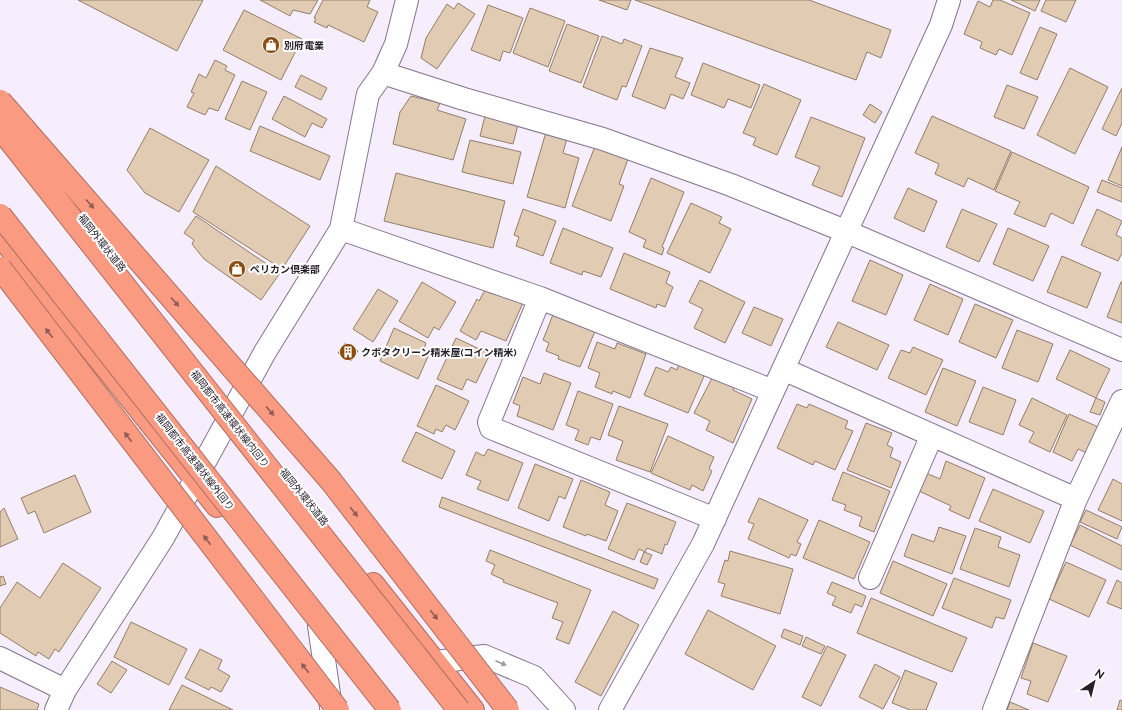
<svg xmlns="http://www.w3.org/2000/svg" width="1122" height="710" font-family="Raleway,'Noto Sans JP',sans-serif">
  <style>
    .building { fill: #e1cbb3; stroke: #927e68 }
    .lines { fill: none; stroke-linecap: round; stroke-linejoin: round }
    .minor-casing { stroke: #82758d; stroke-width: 24 }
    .highway-casing { stroke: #ae6f62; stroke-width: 24 }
    .minor { stroke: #fff; stroke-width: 22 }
    .highway { stroke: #f99a81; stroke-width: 22 }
    .highway-bridge-casing { stroke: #ae6f62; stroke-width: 24; stroke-linecap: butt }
    .highway-bridge { stroke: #f99a81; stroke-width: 22 }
    .oneway { fill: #8e5c55 }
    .oneway2 { fill: #9c9a9f }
    .labels { text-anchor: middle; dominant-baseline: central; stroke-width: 4; stroke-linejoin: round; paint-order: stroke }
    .poi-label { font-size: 10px; font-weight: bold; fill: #241f29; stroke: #fff; text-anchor: start }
    .street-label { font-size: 10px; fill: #241f29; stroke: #fff }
  </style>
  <rect width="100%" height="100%" fill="#f6edfd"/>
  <path class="building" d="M78 0H203L177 51Z
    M260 0H318L310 14 293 10 290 16Z
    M323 0H370L367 7 378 12 364 42 328 25 327 28 314 22 316 19 314 18Z
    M599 0H631L627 10Z
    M635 0H809L891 30 881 58 867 52 856 80Z
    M993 0H1000L1030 13 1012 55 999 49 996 55 980 48 982 42 964 34 978 1 990 7Z
    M1011 0H1040L1035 11Z
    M1046 0H1076L1066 22 1041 11Z
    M458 3 475 14 437 69 421 58 426 38 447 4 454 9Z
    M488 5 523 18 510 53 503 51 500 61 471 50Z
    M530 8 565 21 548 67 513 53Z
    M244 10 302 39 281 80 223 50Z
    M567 24 599 36 581 83 549 71Z
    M1040 27 1057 34 1037 80 1020 73Z
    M602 36 622 44 624 39 642 46 626 87 622 86 617 100 583 87Z
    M650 48 683 58 675 77 690 83 683 99 671 94 665 109 632 96Z
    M215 60 227 66 225 70 235 75 218 111 209 108 205 115 187 107 194 93 191 92 199 74 206 78Z
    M703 63 760 85 751 108 728 99 724 108 691 95Z
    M1070 68 1108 87 1075 154 1037 135Z
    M301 75 327 88 321 100 295 87Z
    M242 81 267 92 250 130 225 119Z
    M764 84 801 100 777 155 753 145 756 138 743 133Z
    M1007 85 1038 97 1024 129 994 117Z
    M1122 88V123L1116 136 1102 129Z
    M284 96 327 119 322 128 312 123 305 137 272 119Z
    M411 96 440 103 437 110 466 119 453 160 393 144 400 112Z
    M870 104 882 112 875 123 863 115Z
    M486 112 519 121 513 144 480 136Z
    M932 116 1011 151 994 190 968 178 964 187 935 174 939 164 915 153Z
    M811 117 865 138 842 197 812 185 820 167 795 157Z
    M260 126 330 156 320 180 250 151Z
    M150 128 209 160 179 212 145 193 127 170Z
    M546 132 567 138 563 153 579 158 565 208 527 197Z
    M470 140 521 152 513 184 462 172Z
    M595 146 628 159 619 184 624 186 611 221 572 206Z
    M1122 147V186L1108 180Z
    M1012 152 1089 187 1073 224 1051 213 1045 227 1014 214 1020 202 995 191Z
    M216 166 310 226 282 269 193 212Z
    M396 173 505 201 493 248 384 221Z
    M651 178 684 192 662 247 664 248 662 255 643 247 646 240 629 232Z
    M1102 180 1122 188V202L1097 192Z
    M908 188 937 201 924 232 894 218Z
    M691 203 722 217 719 223 731 229 710 273 667 253Z
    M523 209 556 221 543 256 516 246 519 237 514 235Z
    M962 209 997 224 979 262 946 247Z
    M1097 209 1122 221 1116 235 1122 238V253L1118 261 1081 245Z
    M196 216 280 273 261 300 204 259 192 244 194 240 184 233Z
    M563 228 613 248 601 277 583 271 582 275 550 263Z
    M1008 228 1049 246 1033 281 993 264Z
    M624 253 670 272 666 283 673 287 665 307 657 304 656 308 610 289Z
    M1062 256 1101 273 1087 308 1047 292Z
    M870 260 903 275 886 315 852 301Z
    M700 280 745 302 725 343 694 328 703 309 689 302Z
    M422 282 456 302 439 330 434 327 428 338 399 321Z
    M1121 282H1122V323L1107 317Z
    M930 284 963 299 948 335 914 320Z
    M496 287 517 294 522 305 506 341 481 331 476 340 460 331 477 299 479 301 485 290 492 294Z
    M378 289 398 301 373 342 353 329Z
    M975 304 1013 320 996 358 959 342Z
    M754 307 783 319 771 346 742 333Z
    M554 312 596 329 580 367 558 359 559 356 546 351 549 343 543 340Z
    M838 322 889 345 877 370 826 347Z
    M394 328 426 343 424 349 430 352 418 379 380 361Z
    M1017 330 1053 344 1038 382 1002 368Z
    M456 338 490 354 476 383 467 379 462 390 437 379Z
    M597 342 615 349 617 343 646 354 630 398 613 391 612 394 595 387 600 373 588 368Z
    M345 343 358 351 351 361 338 353Z
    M913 347 943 360 926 395 888 378 901 350 910 353Z
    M1070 350 1110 369 1096 398 1056 379Z
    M679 364 705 374 688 413 644 395 656 367 668 372 671 367 677 370Z
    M943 368 976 381 957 426 925 412Z
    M544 373 571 383 553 430 517 416 520 406 513 403 523 377 540 384Z
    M713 376 734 387 733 390 752 399 733 443 706 430 710 421 694 413Z
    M436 385 469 401 455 430 446 425 442 432 436 429 434 434 417 426Z
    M983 387 1016 400 1003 435 969 422Z
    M578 391 613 404 600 440 591 437 588 445 575 440 579 430 566 425Z
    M1032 398 1067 415 1050 452 1029 442 1034 432 1019 425Z
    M1096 398 1105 402 1100 415 1090 412Z
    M797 404 807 408 809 404 848 421 845 428 853 431 835 470 815 461 813 465 777 448Z
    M619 406 668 424 650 472 616 460 623 441 608 435Z
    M1069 414 1105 430 1093 456 1078 449 1072 461 1053 452Z
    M866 423 892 433 887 445 893 448 890 457 901 462 891 488 847 470Z
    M416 432 455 451 442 479 402 461Z
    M668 436 714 457 709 469 712 471 703 491 692 485 690 490 651 473Z
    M488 449 523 463 508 501 477 489 481 481 466 475 476 452 484 456Z
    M946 461 985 478 969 519 949 510 951 506 919 491 926 473 940 479Z
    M535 464 573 479 565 499 559 496 549 521 518 508Z
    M843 472 890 491 874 532 859 526 862 517 844 510 846 505 832 500Z
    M75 475 91 512 44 533 35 511 28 514 21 498Z
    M1113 479 1122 484V521L1098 510Z
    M581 480 610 492 605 505 618 511 606 541 587 534 586 536 563 527Z
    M993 489 1044 511 1030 543 979 521Z
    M442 497 658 579 654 589 439 507Z
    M759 498 808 520 797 542 801 544 796 556 791 554 789 558 748 539 754 524 748 522Z
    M627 503 676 522 667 545 665 544 662 554 647 548 645 552 639 549 634 560 608 549Z
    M4 508 18 539 0 547V512Z
    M1086 510 1122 527 1117 539 1080 522Z
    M819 520 870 542 854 579 803 558Z
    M1080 525 1122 546V570L1070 545Z
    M939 527 966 536 952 574 904 556 912 534 934 542Z
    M975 528 1001 537 998 547 1020 555 1009 587 960 569Z
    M490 550 591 590 569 644 556 639 563 622 552 618 558 603 503 582 504 580 491 574 495 565 486 561Z
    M730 551 793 569 780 614 721 596 725 584 718 582 725 560 728 561Z
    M644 552 652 555 647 565 640 562Z
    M893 561 947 584 933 616 880 593Z
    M1066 562 1106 580 1089 617 1049 599Z
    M63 563 101 588 59 652 55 649 49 659 38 652 36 656 0 633V608L17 582 40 598Z
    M3 576 6 584 0 586V577Z
    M954 578 1011 600 1004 619 996 617 992 628 942 608Z
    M1117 580 1122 583V609L1107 603Z
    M832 582 866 596 862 607 855 604 851 613 832 605 836 597 827 593Z
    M871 598 967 638 952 672 857 633Z
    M708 610 776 646 753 690 685 654Z
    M613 611 639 625 601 696 575 682Z
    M131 622 187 649 169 685 114 657Z
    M784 629 803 636 800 645 781 637Z
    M806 637 825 646 821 654 802 646Z
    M1033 643 1067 656 1048 702 1027 694 1031 681 1021 678Z
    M827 646 846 655 821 706 802 697Z
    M200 649 222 660 218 669 230 676 221 692 211 687 209 690 185 678Z
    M112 661 127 670 111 693 97 684Z
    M875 664 900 677 883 709 859 697Z
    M905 670 937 683 926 710H910L892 703Z
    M182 685 233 710H169Z
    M0 687 39 704 37 710H0Z
    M1120 700 1122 701V710H1117Z
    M1010 702 1029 710H1007Z"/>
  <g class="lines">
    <defs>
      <path id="minor" d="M383 73 464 99 603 139 731 185 845 231 1122 350
        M341 229 540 298 773 391
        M540 298 489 422 491 428 715 519
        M783 369 1076 499
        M870 578 932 435
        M319 626 331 707
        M0 658 65 690
        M436 662 484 656 534 677 564 710
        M56 710 65 690 163 538 265 352 341 229 368 94 383 73 396 44 407 0
        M610 710 703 544 941 25 949 0
        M994 710 1076 499 1122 401"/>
      <path id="highway" d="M0 235 217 506
        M373 584 473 710"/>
    </defs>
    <use href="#minor" class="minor-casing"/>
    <use href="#highway" class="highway-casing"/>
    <use href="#minor" class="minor"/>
    <use href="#highway" class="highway"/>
    <defs>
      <path id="highway-bridge" d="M0 101 331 481 508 710
        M0 128 459 710
        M0 215 390 710
        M0 268 338 710"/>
    </defs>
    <use href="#highway-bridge" class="highway-bridge-casing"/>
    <use href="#highway-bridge" class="highway-bridge"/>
  </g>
  <defs><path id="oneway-solid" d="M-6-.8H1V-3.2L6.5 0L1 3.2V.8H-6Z"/></defs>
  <g class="oneway">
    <use href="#oneway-solid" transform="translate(90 204) rotate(49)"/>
    <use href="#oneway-solid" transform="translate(175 302) rotate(49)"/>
    <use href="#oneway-solid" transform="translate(49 333) rotate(-127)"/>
    <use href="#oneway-solid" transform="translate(270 411) rotate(49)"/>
    <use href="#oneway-solid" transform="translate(128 437) rotate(-127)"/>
    <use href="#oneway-solid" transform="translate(354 512) rotate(52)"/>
    <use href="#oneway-solid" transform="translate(207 540) rotate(-127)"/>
    <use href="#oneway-solid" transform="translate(434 615) rotate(52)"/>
    <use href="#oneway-solid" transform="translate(305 668) rotate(-128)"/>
  </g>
  <use class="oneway2" href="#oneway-solid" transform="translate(501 663) rotate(23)"/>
  <defs>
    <symbol id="shop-disc" viewBox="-11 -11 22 22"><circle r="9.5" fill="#8b4d11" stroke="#fff"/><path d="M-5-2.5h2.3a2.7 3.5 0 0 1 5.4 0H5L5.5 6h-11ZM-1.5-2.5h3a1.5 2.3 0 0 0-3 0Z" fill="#fff"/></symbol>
    <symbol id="building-disc" viewBox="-11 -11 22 22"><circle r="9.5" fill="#8b4d11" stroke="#fff"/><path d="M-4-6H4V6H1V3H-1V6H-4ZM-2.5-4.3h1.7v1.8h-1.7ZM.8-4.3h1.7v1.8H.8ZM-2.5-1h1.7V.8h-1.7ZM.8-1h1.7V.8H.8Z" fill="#fff"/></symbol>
  </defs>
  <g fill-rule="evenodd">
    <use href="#shop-disc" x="261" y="35" width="20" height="20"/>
    <use href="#shop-disc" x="227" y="259" width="20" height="20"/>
    <use href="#building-disc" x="338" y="342" width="20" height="20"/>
  </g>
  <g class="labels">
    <g class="poi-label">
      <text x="284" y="45">別府電業</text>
      <text x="250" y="269">ペリカン倶楽部</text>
      <text x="361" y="352">クボタクリーン精米屋(コイン精米)</text>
    </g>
    <g class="street-label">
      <text transform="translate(102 243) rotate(52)">福岡外環状道路</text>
      <text transform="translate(230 419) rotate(52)">福岡都市高速環状線内回り</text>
      <text transform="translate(195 462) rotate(52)">福岡都市高速環状線外回り</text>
      <text transform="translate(304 497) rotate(51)">福岡外環状道路</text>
    </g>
  </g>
  <g transform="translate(1094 682) rotate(35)" stroke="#ffffff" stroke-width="3" paint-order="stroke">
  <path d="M0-3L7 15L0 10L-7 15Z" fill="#241f29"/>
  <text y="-6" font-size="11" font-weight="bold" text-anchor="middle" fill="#241f29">N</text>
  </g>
</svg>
